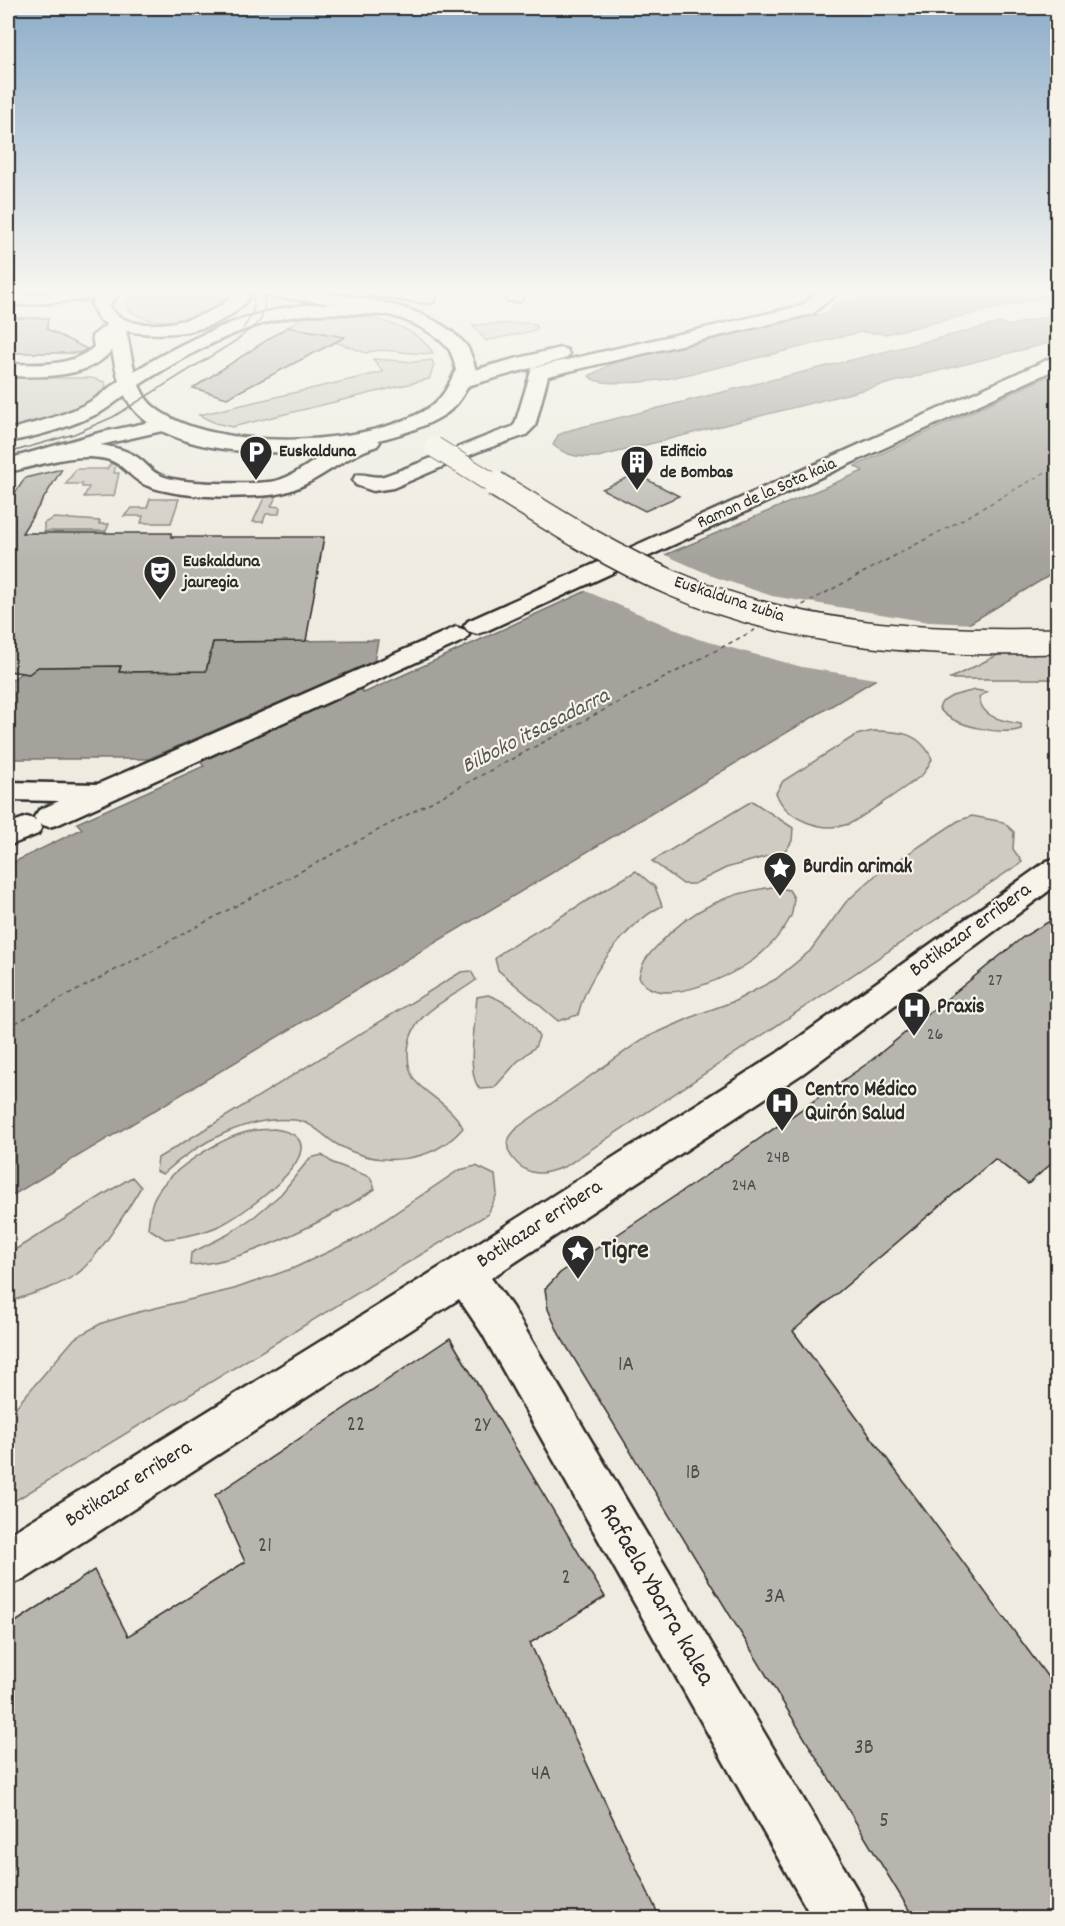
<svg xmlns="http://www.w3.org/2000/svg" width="1065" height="1926" font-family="Dekko,sans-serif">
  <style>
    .green { fill: #cfcbc2; stroke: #7d7b76; stroke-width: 1.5 }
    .water { fill: #a4a29a; stroke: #74726e; stroke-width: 1.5 }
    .pier { fill: #efebe0 }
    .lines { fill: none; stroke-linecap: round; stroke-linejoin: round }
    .ferry { stroke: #555552; stroke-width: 1.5; stroke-dasharray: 4.5 4; stroke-linecap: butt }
    .building { fill: #b8b5ae; stroke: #2b2b2b; stroke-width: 1.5 }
    .minor-casing { stroke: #2b2b2b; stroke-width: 5 }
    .major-casing { stroke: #2b2b2b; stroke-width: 5 }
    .minor { fill: #f7f3e8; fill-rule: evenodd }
    .major { fill: #f7f3e8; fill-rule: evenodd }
    .tram { stroke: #2b2b2b; stroke-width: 1.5 }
    .major-bridge-far1-casing { stroke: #2b2b2b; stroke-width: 22; stroke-linecap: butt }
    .major-bridge-casing { stroke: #2b2b2b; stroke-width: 28; stroke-linecap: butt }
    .major-bridge-far1 { stroke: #f7f3e8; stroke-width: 20 }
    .major-bridge { stroke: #f7f3e8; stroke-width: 25 }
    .labels { text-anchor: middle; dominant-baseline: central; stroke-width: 4.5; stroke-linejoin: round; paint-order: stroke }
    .far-poi-label { font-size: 18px; font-weight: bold; fill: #2b2b2b; stroke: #f7f3e8; text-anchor: start }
    .far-street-label { font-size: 18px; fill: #2b2b2b; stroke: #f7f3e8 }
    .number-label { font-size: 18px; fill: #4e4e4c }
    .poi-label { font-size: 21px; font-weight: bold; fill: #2b2b2b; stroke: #f7f3e8; text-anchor: start }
    .street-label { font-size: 21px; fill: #2b2b2b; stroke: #f7f3e8 }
    .near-number-label { font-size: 21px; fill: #4e4e4c }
    .water-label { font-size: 22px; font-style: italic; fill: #555552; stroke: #f7f3e8 }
    .near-poi-label { font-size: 26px; font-weight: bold; fill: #2b2b2b; stroke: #f7f3e8; text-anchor: start }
    .near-street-label { font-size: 26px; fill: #2b2b2b; stroke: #f7f3e8 }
  </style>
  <rect width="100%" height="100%" fill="#efebe0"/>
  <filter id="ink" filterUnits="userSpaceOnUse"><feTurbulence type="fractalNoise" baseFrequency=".0167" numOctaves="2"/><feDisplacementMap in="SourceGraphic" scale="12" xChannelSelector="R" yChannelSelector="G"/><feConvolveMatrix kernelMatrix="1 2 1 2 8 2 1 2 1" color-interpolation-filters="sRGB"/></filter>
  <g filter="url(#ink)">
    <path class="green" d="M141 291H222L226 300C212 322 139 331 126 305L128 299Z
      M336 314C369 316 414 323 433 353 411 357 386 345 366 353L335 342 340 339 324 334 325 333 287 327 306 316Z
      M526 323 536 325 537 330 486 341 472 325Z
      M373 359 414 362 432 360 434 365 429 379 232 427 215 423 199 415 383 372Z
      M8 378H91L105 382 106 386C96 411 32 425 8 431Z
      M110 464H116L114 473H119L114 496 84 497 89 487H82V484H66L76 469H107Z
      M278 494 271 506 280 507 279 514H266L263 522H253L264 498Z
      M150 499H179L171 523H141L143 516H124L132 508H147Z
      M54 518 100 521 99 524H109L106 531H44V523Z
      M1057 626V679H949Z
      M975 690 987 692 979 697C981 718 1003 721 1021 724V729C1002 736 951 726 939 708L942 702 952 696Z
      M873 731C899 731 920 732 932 759 929 764 926 771 922 775 913 782 858 820 849 824 822 833 786 820 776 793L783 781 856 735Z
      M752 801 793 828 792 841 787 849 775 854 726 868 694 884H683L652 861Z
      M972 816 1003 822 1014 832 1013 849 1022 862 566 1166C555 1170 544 1175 532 1172 520 1169 503 1153 509 1139 510 1135 515 1131 518 1127L643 1039 699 1014 735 1001 776 979 810 951 846 902 877 874 958 821Z
      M636 871 655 887 662 906C626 924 587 976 578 1015L558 1021 498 970 495 959 502 952Z
      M773 887 789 890 794 898C793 904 793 911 791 916 783 933 766 951 752 961 730 976 673 1003 648 987 644 985 641 980 639 977 642 961 649 954 660 943 691 909 728 893 773 887Z
      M471 971 476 980C449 1001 408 1012 408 1054 408 1064 410 1076 418 1084 433 1098 454 1109 463 1128 432 1164 379 1168 338 1145 324 1137 313 1122 295 1120 247 1115 197 1143 163 1174L156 1171 158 1158 461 972Z
      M488 995C506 1001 531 1019 539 1037L535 1047 517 1062 494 1088 480 1089C466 1075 475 1027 476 1007L477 997Z
      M274 1129C349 1139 247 1212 223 1224 205 1233 185 1237 165 1239L148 1228C149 1219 150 1209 153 1201 164 1172 222 1137 251 1131 258 1129 267 1130 274 1129Z
      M322 1155 333 1163 370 1177 375 1189C329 1219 245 1263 190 1265L191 1253 227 1235 255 1216 281 1194 310 1158Z
      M476 1166 495 1175 497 1194 488 1214 8 1505V1416L75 1338 102 1323 139 1312 234 1289 294 1268 358 1238 459 1170Z
      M132 1177 141 1187C128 1209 97 1259 77 1274 56 1288 31 1294 8 1302V1254Z"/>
    <path class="water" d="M895 291H1057V294L886 334 861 332C794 348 727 367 660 380 646 382 596 387 589 376L622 358 830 312 834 304Z
      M1057 314V341L598 457C580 457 567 457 553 445L558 435 570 430 1000 323 1008 326Z
      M1057 372V571L8 1198V865L82 829 77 823 204 766 200 762 360 689 364 693 665 555 863 471 855 466Z
      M378 640 374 662 148 759H8V683L21 673 38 667 121 666 119 672 206 671 213 642Z"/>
    <path class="pier" d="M661 553 715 577 772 596 929 622 974 624 881 680 802 667 698 639 581 589Z"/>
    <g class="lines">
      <path class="ferry" d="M795 609 958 522 1058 465
        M8 1027 762 626"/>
    </g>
    <path class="building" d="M8 318H48L47 329 87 349 80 353H8Z
      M287 327 345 337 227 398 193 388Z
      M62 469 22 533H171V537H324L306 641 213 642 206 671 119 672 121 666 38 667 29 674 8 671V504L25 478Z
      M636 474 679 496 645 511 602 489Z
      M1058 916V1158L1028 1184 995 1159 793 1331 1058 1691V1918H914L559 1334 548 1309 545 1289 560 1273 726 1162 868 1063 1023 937Z
      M450 1338 605 1597 530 1643 660 1918H8V1627L94 1570 128 1636 245 1562 215 1495Z"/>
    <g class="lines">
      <defs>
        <path id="minor" d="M366 291H412L433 294 436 298 433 302 427 303 375 296 369 295Z
          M509 291H527L520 301H508L505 297Z
          M821 291 839 292 812 314 548 376 535 426 526 435 477 452 393 488 373 491 356 485 353 480 356 475C366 473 374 479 384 476 427 461 469 442 512 427L515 424 532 368 800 306Z
          M318 304 386 305 392 306 395 310 392 314 386 315C351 314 315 311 281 319 230 330 180 359 136 387 123 395 113 406 99 413 71 427 38 436 8 442V430C34 423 61 417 86 404 100 397 110 386 123 378 182 341 248 308 318 304Z
          M116 321 122 322 125 326 111 338 113 348C92 379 41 377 8 376V364C38 364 69 368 94 347L92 336 110 322Z
          M560 348 567 350 569 354 567 358 460 388 453 386 450 382C458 370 542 353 560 348Z
          M1058 355V368L486 631 477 634 468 631 464 626 468 621Z
          M164 419 171 421 174 425 171 429 100 445C114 447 131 451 142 461 148 466 152 472 160 475 180 485 246 484 269 482 306 479 338 428 377 438L380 442 377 446C338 458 311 491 270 495 236 498 179 498 148 486 131 480 124 463 106 459 71 452 40 466 8 472V459L99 433Z
          M456 627 465 630 469 635 465 640 59 824 49 827 40 824 42 827 38 834 8 846V824L27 817 36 820 34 817 39 810 59 801 8 800V782L98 784Z
          M1058 858V884L802 1074 491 1278 512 1307 862 1898 869 1918H812L482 1333 459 1299 25 1579 8 1585V1535L450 1261 776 1054 1047 861Z"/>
        <path id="major" d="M78 291H121L109 305C125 340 210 321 231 297L228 291H246L249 297C224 333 167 338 126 331 132 354 134 391 154 407 210 454 377 448 434 404 445 395 450 382 456 370 454 363 453 354 448 348 412 306 320 303 268 296L262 295 259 291C319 291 423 296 465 344 471 351 473 362 476 370 468 386 460 405 444 415 379 456 196 473 138 414 115 391 114 354 107 324L99 320 91 304 95 299 8 306V296Z"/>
      </defs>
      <use href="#minor" class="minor-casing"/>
      <use href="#major" class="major-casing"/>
      <use href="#minor" class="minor"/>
      <use href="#major" class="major"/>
      <path class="tram" d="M243 328C253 316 257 306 251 291
        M8 453 74 434 113 417 237 340 261 320 265 304 260 291"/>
      <defs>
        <path id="major-bridge-far1" d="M434 447 497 486"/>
        <path id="major-bridge" d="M495 484C553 520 611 557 674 584 794 636 928 645 1058 641"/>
      </defs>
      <use href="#major-bridge-far1" class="major-bridge-far1-casing"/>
      <use href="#major-bridge" class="major-bridge-casing"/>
      <use href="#major-bridge-far1" class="major-bridge-far1"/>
      <use href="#major-bridge" class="major-bridge"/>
    </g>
  </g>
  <linearGradient id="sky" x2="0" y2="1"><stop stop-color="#8dadc9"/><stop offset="0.52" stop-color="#f8f6f1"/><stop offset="1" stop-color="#f8f6f1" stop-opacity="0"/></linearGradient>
  <rect width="1065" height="560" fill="url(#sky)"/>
  <defs>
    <symbol id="parking-pin" viewBox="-11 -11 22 30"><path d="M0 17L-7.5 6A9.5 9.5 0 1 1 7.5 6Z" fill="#2b2b2b" stroke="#f7f3e8"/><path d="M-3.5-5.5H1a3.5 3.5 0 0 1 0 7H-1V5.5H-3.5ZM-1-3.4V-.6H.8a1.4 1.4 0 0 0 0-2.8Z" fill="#fff"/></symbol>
    <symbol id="building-pin" viewBox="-11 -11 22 30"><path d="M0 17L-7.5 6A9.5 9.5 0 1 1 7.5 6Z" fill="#2b2b2b" stroke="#f7f3e8"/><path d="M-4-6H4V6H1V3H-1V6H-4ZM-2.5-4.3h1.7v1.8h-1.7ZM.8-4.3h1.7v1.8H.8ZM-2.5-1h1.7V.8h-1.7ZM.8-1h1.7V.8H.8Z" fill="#fff"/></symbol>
    <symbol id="theatre-pin" viewBox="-11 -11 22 30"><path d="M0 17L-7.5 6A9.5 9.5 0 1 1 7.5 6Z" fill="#2b2b2b" stroke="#f7f3e8"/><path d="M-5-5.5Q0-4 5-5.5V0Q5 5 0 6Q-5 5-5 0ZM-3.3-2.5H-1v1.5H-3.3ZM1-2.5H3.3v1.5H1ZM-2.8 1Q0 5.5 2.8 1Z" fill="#fff"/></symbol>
    <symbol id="sight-pin" viewBox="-11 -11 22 30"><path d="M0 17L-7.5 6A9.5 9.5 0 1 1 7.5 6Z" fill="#2b2b2b" stroke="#f7f3e8"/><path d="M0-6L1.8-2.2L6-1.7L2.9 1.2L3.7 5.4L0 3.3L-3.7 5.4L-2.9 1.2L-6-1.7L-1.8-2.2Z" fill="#fff"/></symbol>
    <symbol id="hospital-pin" viewBox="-11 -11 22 30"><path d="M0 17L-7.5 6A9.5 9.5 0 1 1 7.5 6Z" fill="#2b2b2b" stroke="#f7f3e8"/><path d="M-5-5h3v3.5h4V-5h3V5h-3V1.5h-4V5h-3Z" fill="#fff"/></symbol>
  </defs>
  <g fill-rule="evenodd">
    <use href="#parking-pin" x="237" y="433" width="38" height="52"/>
    <use href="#building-pin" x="618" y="443" width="38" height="52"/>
    <use href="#theatre-pin" x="141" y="553" width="38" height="52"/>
    <use href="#sight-pin" x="761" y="849" width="38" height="52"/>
    <use href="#hospital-pin" x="895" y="989" width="38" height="52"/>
    <use href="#hospital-pin" x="763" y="1084" width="38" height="52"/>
    <use href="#sight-pin" x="559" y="1232" width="38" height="52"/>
  </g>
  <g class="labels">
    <g class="far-poi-label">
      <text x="279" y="452">Euskalduna</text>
      <text x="660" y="452">Edificio<tspan x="660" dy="21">de Bombas</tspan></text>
      <text x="183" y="562">Euskalduna<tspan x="183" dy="21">jauregia</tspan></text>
    </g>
    <g class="far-street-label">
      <text transform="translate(767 494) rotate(-24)">Ramon de la Sota kaia</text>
      <text transform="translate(729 600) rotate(18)">Euskalduna zubia</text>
    </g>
    <g class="number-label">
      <text x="995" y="981">27</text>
      <text x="935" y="1035">26</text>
      <text x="778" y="1158">24B</text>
      <text x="744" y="1186">24A</text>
    </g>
    <g class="poi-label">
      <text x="803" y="868">Burdin arimak</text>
      <text x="937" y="1008">Praxis</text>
      <text x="805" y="1091">Centro Médico<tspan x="805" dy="24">Quirón Salud</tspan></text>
    </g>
    <g class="street-label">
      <text transform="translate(971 931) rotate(-36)">Botikazar erribera</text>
      <text transform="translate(540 1225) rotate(-33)">Botikazar erribera</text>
      <text transform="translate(129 1485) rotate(-32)">Botikazar erribera</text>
    </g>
    <g class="near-number-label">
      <text x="626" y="1366">1A</text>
      <text x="356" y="1426">22</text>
      <text x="482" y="1427">2Y</text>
      <text x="693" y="1474">1B</text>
      <text x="265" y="1547">21</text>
      <text x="566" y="1579">2</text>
      <text x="775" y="1598">3A</text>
      <text x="864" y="1749">3B</text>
      <text x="541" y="1775">4A</text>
      <text x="884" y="1822">5</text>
    </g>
    <g class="water-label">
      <text transform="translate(536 732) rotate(-27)">Bilboko itsasadarra</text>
    </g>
    <g class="near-poi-label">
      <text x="601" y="1251">Tigre</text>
    </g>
    <g class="near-street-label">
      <text transform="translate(656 1595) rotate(60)">Rafaela Ybarra kalea</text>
    </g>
  </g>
  <rect width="1065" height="1926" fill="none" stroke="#f7f3e8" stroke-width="30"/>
  <rect x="15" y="15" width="1035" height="1896" fill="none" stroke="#2b2b2b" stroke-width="2" filter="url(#ink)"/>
</svg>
